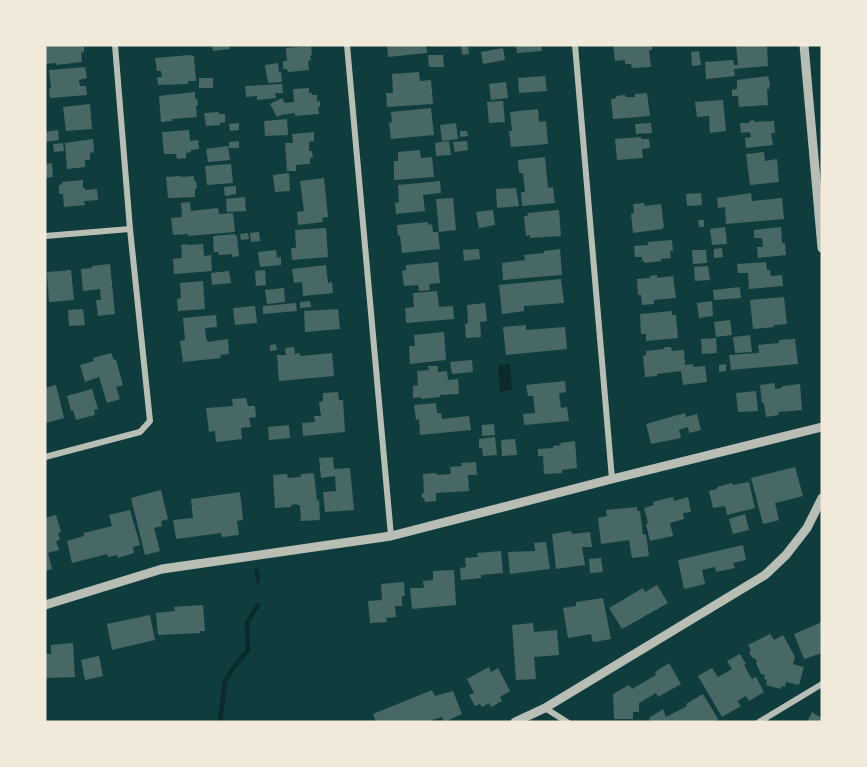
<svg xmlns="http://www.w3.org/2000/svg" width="867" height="767" font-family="Jost,sans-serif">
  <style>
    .water { fill: #0a2a2b }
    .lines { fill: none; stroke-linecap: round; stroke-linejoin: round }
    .stream { stroke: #0a2a2b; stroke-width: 4.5 }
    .building { fill: #486865 }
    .minor { stroke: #b8beb3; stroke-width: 6 }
    .tertiary { stroke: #b8beb3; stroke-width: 9 }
  </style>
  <rect width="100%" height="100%" fill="#0f3d3e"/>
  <path class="water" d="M510 364 512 390 500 392 498 365Z"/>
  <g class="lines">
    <path class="stream" d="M257 571 258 581
      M220 722 225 682 234 667 248 650 247 623 258 605"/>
  </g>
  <path class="building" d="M45 45H80V47L84 46V52L81 53 82 62 56 65V63L45 64Z
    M212 45H230V49L213 51Z
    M387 45H426L427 53 388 57Z
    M461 45H468L469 54 462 55Z
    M516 45H541L542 51 517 53Z
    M613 45H652V50H649L651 67 632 68 631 64H625V60L615 61Z
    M736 45H767L768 66 734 69 735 76 706 79 705 62 733 60 734 65H738Z
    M311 46 312 55 310 56 311 60 308 61 309 70 288 72 287 69H283V61H287L286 48Z
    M503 48 505 60 483 64 481 52Z
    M699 51 701 65 692 66 691 52Z
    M190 55 194 56 196 81H188V84L158 85 157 77H162L161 71H157L155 58Z
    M428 55H443L444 67H429Z
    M278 63 279 72H281L282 82 268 83 265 65Z
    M85 67 87 78 79 80 80 86H86L87 95 50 98 49 89 51 88 49 70Z
    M419 72 420 81 431 80 433 104 387 107 386 93H393L392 74Z
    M545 76 547 91 519 93 518 78Z
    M768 76 770 84 769 89H767L768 105 739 107 738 96H732V90L737 89V80Z
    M199 78H213V88H199Z
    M506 82 508 98 491 100 489 84Z
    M282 84 283 93H275L276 98 257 100V96L246 97 245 86Z
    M309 88V93H312V95H317V102L320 101V107H318L319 114 295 116V113L281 115 277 117 270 104 282 98 285 103 294 102 293 89Z
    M195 92V99L197 98 198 105 196 106 197 117 172 119V121L161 122 159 96Z
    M647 93 650 116 613 119 611 99 616 98V96L625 95 626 97H635V94Z
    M723 100 726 131 710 133 709 116 697 117 695 102Z
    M503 101 505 122 489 123 487 102Z
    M90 104 92 129 66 131 63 107Z
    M431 108 434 135 391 139 389 123 392 122 391 112Z
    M538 109 539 122 546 121 548 144 511 147 509 131H512L510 112Z
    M219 112V114H225V122L220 123V125L206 126 204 113Z
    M287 119 288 135 265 136 264 121Z
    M754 120V122L774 121 775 133H771L773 145 746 148 745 138 751 137 750 132 741 133 740 123H749V121Z
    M239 123V130L230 131 229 124Z
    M456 123 458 139 442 141 440 125Z
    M651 123 652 133 636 134 635 124Z
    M58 130 59 140 45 142V132Z
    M189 130 190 141 198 140 199 149 191 150V152L186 153V158L177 159 176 154H164L162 132Z
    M460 131H467L468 136 460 137Z
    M314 132V141L309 142V151H312L313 157 310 158V164L296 165V171H287L285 143H293L292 134Z
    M641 137V139H649L650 148 642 149 643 158 617 160 615 139Z
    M93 139 94 152 90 153V160H85V167L67 169 65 143Z
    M239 141V148H229V142Z
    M449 141 451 155 436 156 435 143Z
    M467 141 468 150 455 152 453 142Z
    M63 143 64 151 54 152 53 144Z
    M228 146 230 160 208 162 206 149Z
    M420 150 421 158 432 157 434 177 394 180V161H398V152Z
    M764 152 765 161 777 159 779 182 750 185 746 154Z
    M545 157 548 188 553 187 555 203 522 206 521 192H525L523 173H519L518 160Z
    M52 163 53 177 45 178V164Z
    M231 164 233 183 207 185 205 166Z
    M289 173 290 191 275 192 273 175Z
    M181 176V177L194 176V181H196L197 188 195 189V197L168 198 166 177Z
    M324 178 328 217 322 218 323 222 298 225 297 212 304 211 300 181Z
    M83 180V187L86 190 97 189 98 200 84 201 85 205 64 207 63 194H59V185L62 184V182Z
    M440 181 441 193 423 195 425 211 396 214 395 203 399 202 398 185Z
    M236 186V194L225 196 224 187Z
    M516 188 519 206 497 208 496 189Z
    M701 193 702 205 687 206 686 194Z
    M751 193 752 201 782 198 784 219 726 224 725 207 718 208 717 198Z
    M245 197 246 211 227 212 226 199Z
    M453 198 456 230 439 232 436 199Z
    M190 202 191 211 218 208 219 214 233 213 235 232 188 236V234L173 235 171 218 182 217 181 203Z
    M644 203 645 206 661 204 664 227 662 229 633 233 631 214 634 213 633 204Z
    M493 210 495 225 479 228 476 212Z
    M559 210 561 236 530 238V235L526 236 524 216H528L527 213Z
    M698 220H704V227H699Z
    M428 222V225L432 224 433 232H438L440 249 402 253 400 235 398 236 397 225Z
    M725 227 727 244 712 245 710 229Z
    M781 227 782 243H785L786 255 758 258 757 247H763L762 238H754V230Z
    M326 228 328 257 292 260 291 248H296L295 230Z
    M259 232 260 241 251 242 250 233Z
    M248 233 249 239 241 240 240 234Z
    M235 234 236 236H237L239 256 232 257V254L219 255 218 252H214L213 236Z
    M672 240 673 251H670L671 258 661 259V261L644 263V261H642V257H635L634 246 648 245V242Z
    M187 244 188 245 203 244 204 256 211 255 212 271 174 274 173 259 182 258 181 245Z
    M722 248 723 257 714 258V249Z
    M479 249 480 259 464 261 463 250Z
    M560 249 562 275 503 280 502 263 525 260 524 255 544 253V251Z
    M276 250 277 258 281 257V265L260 267 258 252Z
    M692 250H706L707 263 693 264Z
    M438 262 440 283 429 284 430 290 419 291 418 285 404 286 402 271 406 270V265Z
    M766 262 767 270H770L771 276 782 275 783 286 749 289 748 273H738L737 264Z
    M110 264 115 314 98 316 96 300H101L100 289 83 291 81 269 92 268V266Z
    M326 265 328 283 332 282 333 293 303 296 302 282 294 283 292 269Z
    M708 266 710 280 695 281 694 267Z
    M71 270 74 300 49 302 47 272Z
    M265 270 266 285 256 286 255 271Z
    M229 271 231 283 212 285 211 273Z
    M657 275V278L673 276 676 298 654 300V304L642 305 641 295H638L637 279 650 278V276Z
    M561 279 564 303 524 306V311L502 314 499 285Z
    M203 281 205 309 178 311 177 299 181 298 180 283Z
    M740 287 741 298 714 300 713 290Z
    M284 288 285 302 267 304 265 290Z
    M437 291 439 307 453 306 454 319 406 323 405 308 414 307 413 293Z
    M784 297 787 324 774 325V327L753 329 750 300Z
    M310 301 311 307 300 308V302Z
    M712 301 713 316 699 318 697 303Z
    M296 303 297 311 263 314V306Z
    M485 303 487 321 480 322 481 337 466 338 465 324 468 323 467 305Z
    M255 306 257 323 235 325 233 308Z
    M83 309 85 325 69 326 68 310Z
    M338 309 340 329 305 332 304 311Z
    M672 311V315H676L678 338 646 341V334H641L640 314Z
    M216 315 217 327 205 328 206 338 208 342 228 339 229 354 220 355 221 358 183 362 180 341 185 340 183 318Z
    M730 320 732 335 716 337 714 322Z
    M526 325V330L565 327 567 349 506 355 503 327Z
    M444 332 446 360 410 364 409 346H415L414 335Z
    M750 335 752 352 735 353 733 337Z
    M716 338 717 353 702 354 701 339Z
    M795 339 798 364 731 370 729 355 759 353 758 345 779 343V340Z
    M276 344 277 350 270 351V345Z
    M294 347 295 354 300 353V356L332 353 334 376 279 381 277 355H286L285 348Z
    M664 347H671L672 351 684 350 685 365 693 364V367L705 366 707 382 683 385 681 371 657 374V376L645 377 643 356 646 355V351L664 349Z
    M111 353 114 360H116L123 385 116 387 120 399 107 403 99 377 85 382 80 365 94 361 93 358Z
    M472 360 473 372 452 374 450 362Z
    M726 364V371L719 372V365Z
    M428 366H438V372L447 371 448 380 458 379 459 394 440 395V397L421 399V397L413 398V386L418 385 417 371 429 370Z
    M565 381 566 392 559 393 561 408 567 407 569 421 524 425 523 414 535 413 533 396H528L526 385Z
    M775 383V389L781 388 783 386 800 384 802 410 778 412 779 415 766 417 764 403H762L760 385Z
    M56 385 64 418 46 423 45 388Z
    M92 389 98 409 94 410 95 415 76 420 73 410 71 411 67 396Z
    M756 391 758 411 738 412 736 393Z
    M338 392 339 400H343L345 432 303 436 302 423 315 422 314 416H321L319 402 323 401V393Z
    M246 398 248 406H255L256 417 249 418 251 427 241 428 242 439 216 442 215 431 209 432 206 408 233 406 232 399Z
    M436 403 437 413H441L442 419 469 416 471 430 420 435 419 419 416 420 414 405Z
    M685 413 686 417 697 414 701 430 689 433 688 427 679 430 681 438 651 444 646 424Z
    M494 424 495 435 482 436V425Z
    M289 425 290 438 269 440 268 427Z
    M495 437 497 455 483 456 482 448H479V439Z
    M515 439 517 455 502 456 501 440Z
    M575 441 577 468 562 470V473L544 474 543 456H538V449L553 448V446L561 445 560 443Z
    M333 457 334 469 350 468 354 510 325 512 323 492 336 491 335 476 321 478 319 458Z
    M476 462 477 475H468L469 491 436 493V501L425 502 424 498H422V493H424L423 474 436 473 437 475 451 474 450 467 462 466 461 463Z
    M795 467 803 496 775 503 779 520 763 524 751 478Z
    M314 473 317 501 319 500 320 520 301 521 300 505H297V504L291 505V507L275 508 273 475 287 474 288 478 301 477V474Z
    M749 482 755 508 727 515 725 506 713 508 709 491 717 489V487L732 483 733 485Z
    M161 490 168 519 161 521 162 526 154 528 160 551 145 555 131 498Z
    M240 492 243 520 237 521 239 535 222 537 221 533 176 539 173 520 193 518 191 499Z
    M673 497 674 501 688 497 691 512 683 513 684 519 670 523 673 536 650 541 646 524 648 523 644 508 654 505 653 502Z
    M637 507V511H640L643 535 646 534 649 556 632 558 629 540 601 544 598 518 607 516 606 510Z
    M130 510 140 545 133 547 134 553 118 558 117 555 108 557 107 554 72 563 67 541 84 536V533L112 526 109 515Z
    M745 514 749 530 733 534 729 519Z
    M56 515 61 532 58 533 60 540 56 541 59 550 48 553 52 569 45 571V518Z
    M571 531 572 534 590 532 592 547H582L585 565 556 569 552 534Z
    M546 542 550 569 510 574 508 552 535 551 534 543Z
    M743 545 746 560 733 563 735 568 716 572 715 567 702 570 705 584 684 589 678 560Z
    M501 551 503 573 481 575V578L461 580 460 568 466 567 465 558 478 557 477 553Z
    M601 558 603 572 590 573 589 559Z
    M454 570 456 605 412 609 410 588H424L423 581 433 580V571Z
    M404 582 405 596H402V606H395L396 617 386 618 387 622 370 623 368 601 382 600 381 584Z
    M657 585 668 603 622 629 609 608 643 588 645 592Z
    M603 598 611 639 593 642 591 634 568 638 563 608 576 606V602Z
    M203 605 205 631H200V633L158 635 156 613 175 611 174 607Z
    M150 615 155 640 112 650 107 624Z
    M822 622V653L804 659 794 634Z
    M533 623 534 632 557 630 559 655 534 657 536 679 516 680 512 625Z
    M770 634 774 640 783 635 795 657 793 664 804 667 799 685 786 682 785 687 781 686V689L766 685 767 680 764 679 765 675 761 674 756 663 757 662 754 657 753 659 749 652 751 651 748 645Z
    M73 643 75 677 45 678V654H51V645Z
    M740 654 746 664 744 665 752 679 756 677 764 692 749 701 746 696 737 701 741 706 722 717 698 676 712 668 718 677 732 669 727 661Z
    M99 656 103 676 85 680 81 660Z
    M669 663 681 684 658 697 656 693 639 703V712H633V719H614L613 694 629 685 632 689 656 675 655 672Z
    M489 667 491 672 498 668 510 691 500 697 502 701 491 707 489 703 482 707 480 704 475 706 469 695 474 693 467 679Z
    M432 690 435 696 453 691 462 714 444 722 442 717 432 720 433 722H376L373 714Z
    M703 694 718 719 714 722H651L649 718 663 709 666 717 687 706 686 704Z
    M812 712 822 718V722H807Z"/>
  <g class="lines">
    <path class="minor" d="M347 45 391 536
      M575 45 612 479
      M45 236 130 229
      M45 457 140 432 150 421 130 229 115 45
      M545 708 567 722
      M759 722 822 684"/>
    <path class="tertiary" d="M804 45 822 248
      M45 605 162 569 391 536 612 479 822 427
      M515 722 545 708 765 575 786 555 807 528 822 498"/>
  </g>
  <rect width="867" height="767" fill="none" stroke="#f1e9da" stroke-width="93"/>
</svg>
